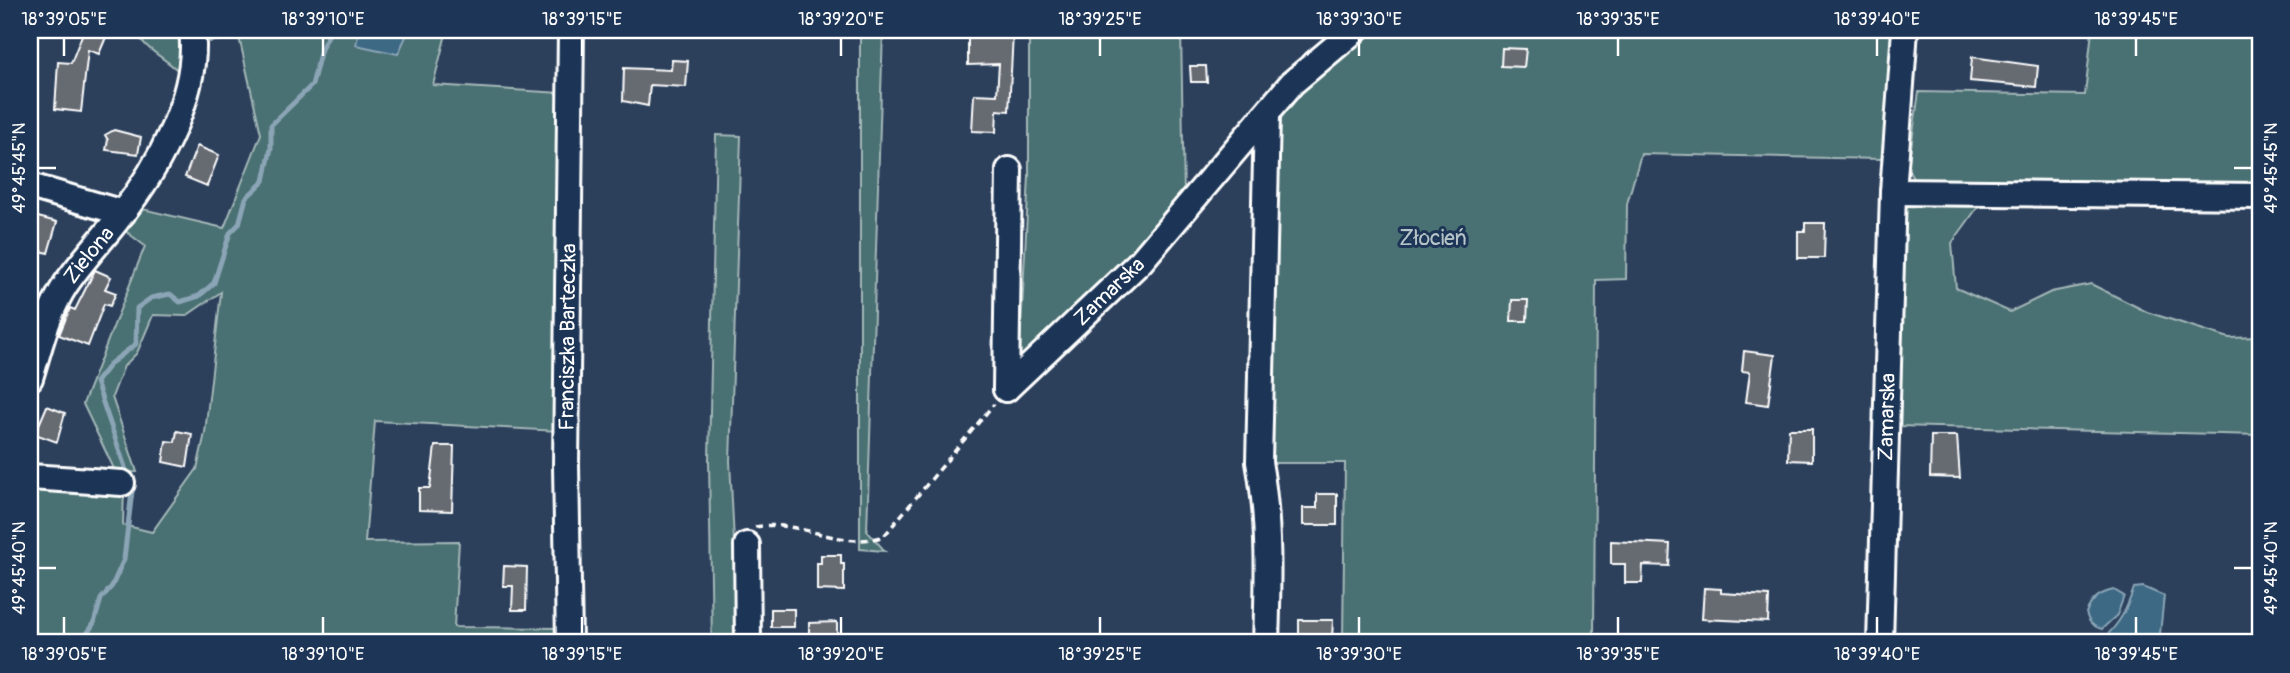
<svg xmlns="http://www.w3.org/2000/svg" width="2290" height="673" font-family="Pangolin,sans-serif">
  <style>
    .green { fill: #496f72; stroke: #a4b7b8; stroke-width: 2 }
    .water { fill: #3e6985; stroke: #8ba5b6; stroke-width: 2 }
    .lines { fill: none; stroke-linecap: round; stroke-linejoin: round }
    .stream { stroke: #8ba5b6; stroke-width: 5 }
    .building { fill: #666a71; stroke: #fff; stroke-width: 2 }
    .minor-casing { stroke: #fff; stroke-width: 30 }
    .path { stroke: #fff; stroke-width: 3.5; stroke-dasharray: 7 5; stroke-linecap: butt }
    .minor { stroke: #1d3557; stroke-width: 24 }
    .ticks { fill: none; stroke: #fff; stroke-width: 2.5 }
    .labels { text-anchor: middle; dominant-baseline: central; stroke-width: 6; stroke-linejoin: round; paint-order: stroke }
    .park-label { font-size: 21px; fill: #b6c5c7; stroke: #1d3557 }
    .street-label { font-size: 21px; fill: #fff; stroke: #1d3557 }
    .neatline { fill: none; stroke: #fff; stroke-width: 2.5 }
    .ticks-label { font-size: 18px; text-anchor: middle; fill: #fff }
  </style>
  <rect width="100%" height="100%" fill="#2c405c"/>
  <filter id="ink" filterUnits="userSpaceOnUse"><feTurbulence type="fractalNoise" baseFrequency=".0143" numOctaves="2"/><feDisplacementMap in="SourceGraphic" scale="14" xChannelSelector="R" yChannelSelector="G"/><feConvolveMatrix kernelMatrix="1 2 1 2 8 2 1 2 1" color-interpolation-filters="sRGB"/></filter>
  <g filter="url(#ink)">
    <path class="green" d="M136 30H185L184 77C171 60 142 50 136 30Z
      M217 30H447L433 85 561 93 558 431 375 421 365 542 459 541 454 627 560 628 558 643H30V482L124 488 123 525 152 532 197 469 205 433 221 292 186 316 153 315 137 353 124 366 112 397 137 472 116 473 83 404 145 246 119 226 134 207 224 228 261 134 239 37 208 42Z
      M860 30H883L867 531 885 551 860 549Z
      M1029 30H1181L1184 199 1019 368 1029 176Z
      M1376 30H1892L1882 159 1641 154 1627 204 1626 279 1596 280 1594 640H1663V643H1343L1345 463H1265L1271 118Z
      M2092 30H2260V186L1915 183 1908 168 1919 92 2085 95Z
      M716 135 741 136 730 461 739 643H712L709 460Z
      M1906 202 1980 204 1952 243 1956 288 2010 312 2051 292 2091 284 2147 312 2229 338 2260 337V435L1896 426Z"/>
    <path class="water" d="M359 30H409L398 54 356 45Z
      M2143 587 2164 596 2159 643H2105V637C2121 622 2127 608 2134 588Z
      M2114 590 2124 596 2117 615 2102 629C2092 626 2089 623 2086 613 2092 599 2099 593 2114 590Z"/>
    <g class="lines">
      <path class="stream" d="M127 473 96 382 111 363 136 344 137 308 151 298 170 294 180 302 199 296 214 283 230 233 239 224 246 198 264 181 271 148V125L312 85 321 49 331 30
        M81 643 94 623 101 599 112 586 124 559 132 491"/>
    </g>
    <path class="building" d="M84 30H109L99 54 88 50 81 112 55 109 58 62 71 63Z
      M1013 33 1009 111 997 110 996 132 972 131 974 94 997 95 999 64 968 65V34Z
      M1502 48 1526 49 1524 67 1501 66Z
      M1972 57 2038 66 2036 87 1970 81Z
      M672 60 688 61 686 87 650 85 648 106 623 101 624 68 671 70Z
      M1190 66H1206L1207 82H1191Z
      M114 130 141 137 138 154 106 150 108 140 105 135Z
      M197 146 219 155 207 186 185 177Z
      M34 216 57 222 48 253 30 248Z
      M1805 223H1825L1824 258H1798V231H1805Z
      M95 270 111 277 105 289 116 293 110 306 104 304 88 346 59 335 70 308 75 310Z
      M1512 300H1528L1527 321H1511Z
      M1744 351 1775 355 1768 405 1746 402 1750 372 1742 371Z
      M47 406 65 413 57 442 35 434Z
      M1789 429H1812V461L1788 460Z
      M177 431 192 434 187 467 163 462 166 441 175 442Z
      M1931 436H1957L1960 478 1930 477Z
      M435 446H454L452 511 419 510V488H430Z
      M1317 494H1337V525H1303V508H1317Z
      M1611 541 1670 544 1669 566 1643 565 1642 583H1625V564H1611Z
      M821 555H841V564H844V591L817 590V563H821Z
      M504 566 527 567 526 610H512L513 586H503Z
      M1704 588 1721 589V593L1769 596 1768 622 1702 619Z
      M771 609H794V627H771Z
      M1299 620H1333L1332 639 1299 643Z
      M837 622V643H809V623Z"/>
    <g class="lines">
      <defs>
        <g id="minor">
          <path d="M30 186 123 213"/>
          <path d="M1893 192 2260 196"/>
          <path id="s1" d="M30 378C40 346 47 313 66 284 82 260 103 239 120 216 158 169 200 92 192 30"/>
          <path id="s2" d="M1006 389 1141 261 1292 83 1355 30"/>
          <path d="M1006 389 1009 170"/>
          <path d="M30 477 122 483"/>
          <path d="M747 545 748 643"/>
          <path id="s3" d="M569 643 566 465 571 30"/>
          <path d="M1266 643C1268 583 1270 522 1259 462L1267 115"/>
          <path id="s4" d="M1880 643 1893 192 1905 30"/>
        </g>
      </defs>
      <use href="#minor" class="minor-casing"/>
      <path class="path" d="M755 527C798 518 842 551 884 536L994 404"/>
      <use href="#minor" class="minor"/>
    </g>
  </g>
  <path class="ticks" d="M64 38V56M323 38V56M582 38V56M841 38V56M1100 38V56M1359 38V56M1618 38V56M1877 38V56M2136 38V56M38 168H56M2234 168H2252M38 568H56M2234 568H2252M64 617V634M323 617V634M582 617V634M841 617V634M1100 617V634M1359 617V634M1618 617V634M1877 617V634M2136 617V634"/>
  <g class="labels">
    <g class="park-label">
      <text x="1433" y="238">Złocień</text>
    </g>
    <g class="street-label">
      <text stroke="none"><textPath href="#s1" startOffset="138">Zielona</textPath></text>
      <text stroke="none"><textPath href="#s2" startOffset="142">Zamarska</textPath></text>
      <text stroke="none"><textPath href="#s3" startOffset="306">Franciszka Barteczka</textPath></text>
      <text stroke="none"><textPath href="#s4" startOffset="226">Zamarska</textPath></text>
    </g>
  </g>
  <rect width="2290" height="673" fill="none" stroke="#1d3557" stroke-width="77"/>
  <rect x="38" y="38" width="2214" height="596" class="neatline"/>
  <g class="ticks-label">
    <text x="64" y="25">18°39'05"E</text>
    <text x="323" y="25">18°39'10"E</text>
    <text x="582" y="25">18°39'15"E</text>
    <text x="841" y="25">18°39'20"E</text>
    <text x="1100" y="25">18°39'25"E</text>
    <text x="1359" y="25">18°39'30"E</text>
    <text x="1618" y="25">18°39'35"E</text>
    <text x="1877" y="25">18°39'40"E</text>
    <text x="2136" y="25">18°39'45"E</text>
    <text transform="translate(19 168) rotate(-90)" y="6">49°45'45"N</text>
    <text transform="translate(2271 168) rotate(-90)" y="6">49°45'45"N</text>
    <text transform="translate(19 568) rotate(-90)" y="6">49°45'40"N</text>
    <text transform="translate(2271 568) rotate(-90)" y="6">49°45'40"N</text>
    <text x="64" y="660">18°39'05"E</text>
    <text x="323" y="660">18°39'10"E</text>
    <text x="582" y="660">18°39'15"E</text>
    <text x="841" y="660">18°39'20"E</text>
    <text x="1100" y="660">18°39'25"E</text>
    <text x="1359" y="660">18°39'30"E</text>
    <text x="1618" y="660">18°39'35"E</text>
    <text x="1877" y="660">18°39'40"E</text>
    <text x="2136" y="660">18°39'45"E</text>
  </g>
</svg>
